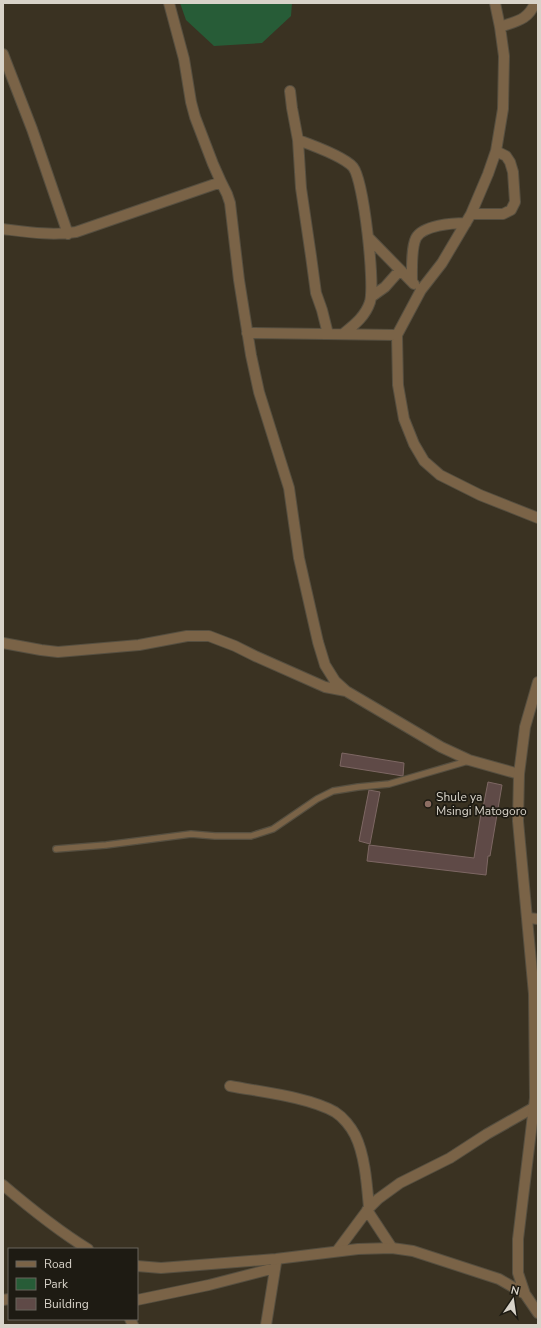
<svg xmlns="http://www.w3.org/2000/svg" width="541" height="1328" font-family="'Nunito Sans',sans-serif">
  <style>
    .green { fill: #275c37 }
    .building { fill: #5f4a47; stroke: #7d6763 }
    .lines { fill: none; stroke-linecap: round; stroke-linejoin: round }
    .service-casing { stroke: #564f40; stroke-width: 8 }
    .minor-casing { stroke: #564f40; stroke-width: 12 }
    .tertiary-casing { stroke: #564f40; stroke-width: 12 }
    .service { stroke: #7a6347; stroke-width: 5.5 }
    .minor { stroke: #7a6347; stroke-width: 10 }
    .tertiary { stroke: #7a6347; stroke-width: 10 }
    .education-dot { fill: #8d6e63; stroke: #1e1b13; stroke-width: 1.5 }
    .labels { text-anchor: middle; dominant-baseline: central; stroke-width: 3.5; stroke-linejoin: round; paint-order: stroke }
    .poi-label { font-size: 12px; fill: #d8d3c9; stroke: #1e1b13; text-anchor: start }
  </style>
  <rect width="100%" height="100%" fill="#3a3222"/>
  <path class="green" d="M180 3H292L291 16 262 43 214 46 186 20Z"/>
  <path class="building" d="M342 753 404 763 403 776 340 766Z
    M488 782 502 785 490 856H488L486 875 367 861 369 845 474 858 481 813H482Z
    M369 790 380 792 370 844 359 841Z"/>
  <g class="lines">
    <defs>
      <path id="service" d="M56 849 106 845 191 834 215 836H251L273 829 317 799 333 791 358 787 389 784 468 761"/>
      <path id="minor" d="M169 3 184 59 191 102 195 117 213 164 221 182 227 194 230 203 239 280 251 355 259 392 289 488 299 558 318 642 325 665 335 681 346 691 441 747 469 760 519 774
        M495 3 500 27 504 56 503 109 496 151 488 174 471 214 442 263 421 290 397 335 398 385 404 419 414 444 424 461 440 475 480 495 538 518
        M500 27C517 21 528 20 535 3
        M3 54 32 129 68 234
        M290 91 292 108 298 140 301 188 311 256 316 293 322 310 328 334
        M298 140C312 145 344 157 353 167 364 181 375 284 370 302 365 317 354 325 343 334
        M471 214H503L511 210 515 202 513 172 510 162 506 156 496 151
        M3 229C27 232 52 236 76 232L221 182
        M368 237 414 284
        M412 282C412 270 411 248 416 238 423 225 453 223 466 223
        M371 297 385 287 400 270
        M247 333 397 335
        M3 643 41 650 58 652 139 645 187 636H209L235 646 255 656 325 687 346 691
        M528 918 538 919
        M230 1086C261 1092 309 1097 335 1112 343 1117 351 1127 355 1135 365 1155 367 1185 369 1208
        M367 1210 392 1248
        M337 1251 369 1208 378 1199 400 1183 450 1158 487 1134 533 1108
        M3 1300 9 1299
        M137 1300 209 1285 275 1268
        M130 1319 133 1325
        M266 1325 276 1263"/>
      <path id="tertiary" d="M3 1185C30 1208 57 1230 88 1249
        M137 1266 161 1268 276 1259 358 1249 392 1248 413 1251 499 1279 525 1294 538 1313
        M525 1294 518 1273V1239L535 1098 534 994 518 821 519 774 525 727 538 682"/>
    </defs>
    <use href="#service" class="service-casing"/>
    <use href="#minor" class="minor-casing"/>
    <use href="#tertiary" class="tertiary-casing"/>
    <use href="#service" class="service"/>
    <use href="#minor" class="minor"/>
    <use href="#tertiary" class="tertiary"/>
  </g>
  <circle class="education-dot" cx="428" cy="804" r="4"/>
  <g class="labels">
    <g class="poi-label">
      <text x="436" y="797">Shule ya<tspan x="436" dy="14">Msingi Matogoro</tspan></text>
    </g>
  </g>
  <rect width="541" height="1328" fill="none" stroke="#d8d3c9" stroke-width="8"/>
  <rect x="8" y="1248" width="130" height="72" fill="#1e1b13" stroke="#68655c"/>
  <rect x="16" y="1261" width="20" height="6" fill="#7a6347" stroke="#68655c"/>
  <text x="44" y="1268" font-size="12" fill="#d8d3c9">Road</text>
  <rect x="16" y="1278" width="20" height="12" fill="#275c37" stroke="#68655c"/>
  <text x="44" y="1288" font-size="12" fill="#d8d3c9">Park</text>
  <rect x="16" y="1298" width="20" height="12" fill="#5f4a47" stroke="#68655c"/>
  <text x="44" y="1308" font-size="12" fill="#d8d3c9">Building</text>
  <g transform="translate(513 1300) rotate(13)" stroke="#1e1b13" stroke-width="3" paint-order="stroke">
  <path d="M0-3L7 15L0 10L-7 15Z" fill="#d8d3c9"/>
  <text y="-6" font-size="11" font-weight="bold" text-anchor="middle" fill="#d8d3c9">N</text>
  </g>
</svg>
